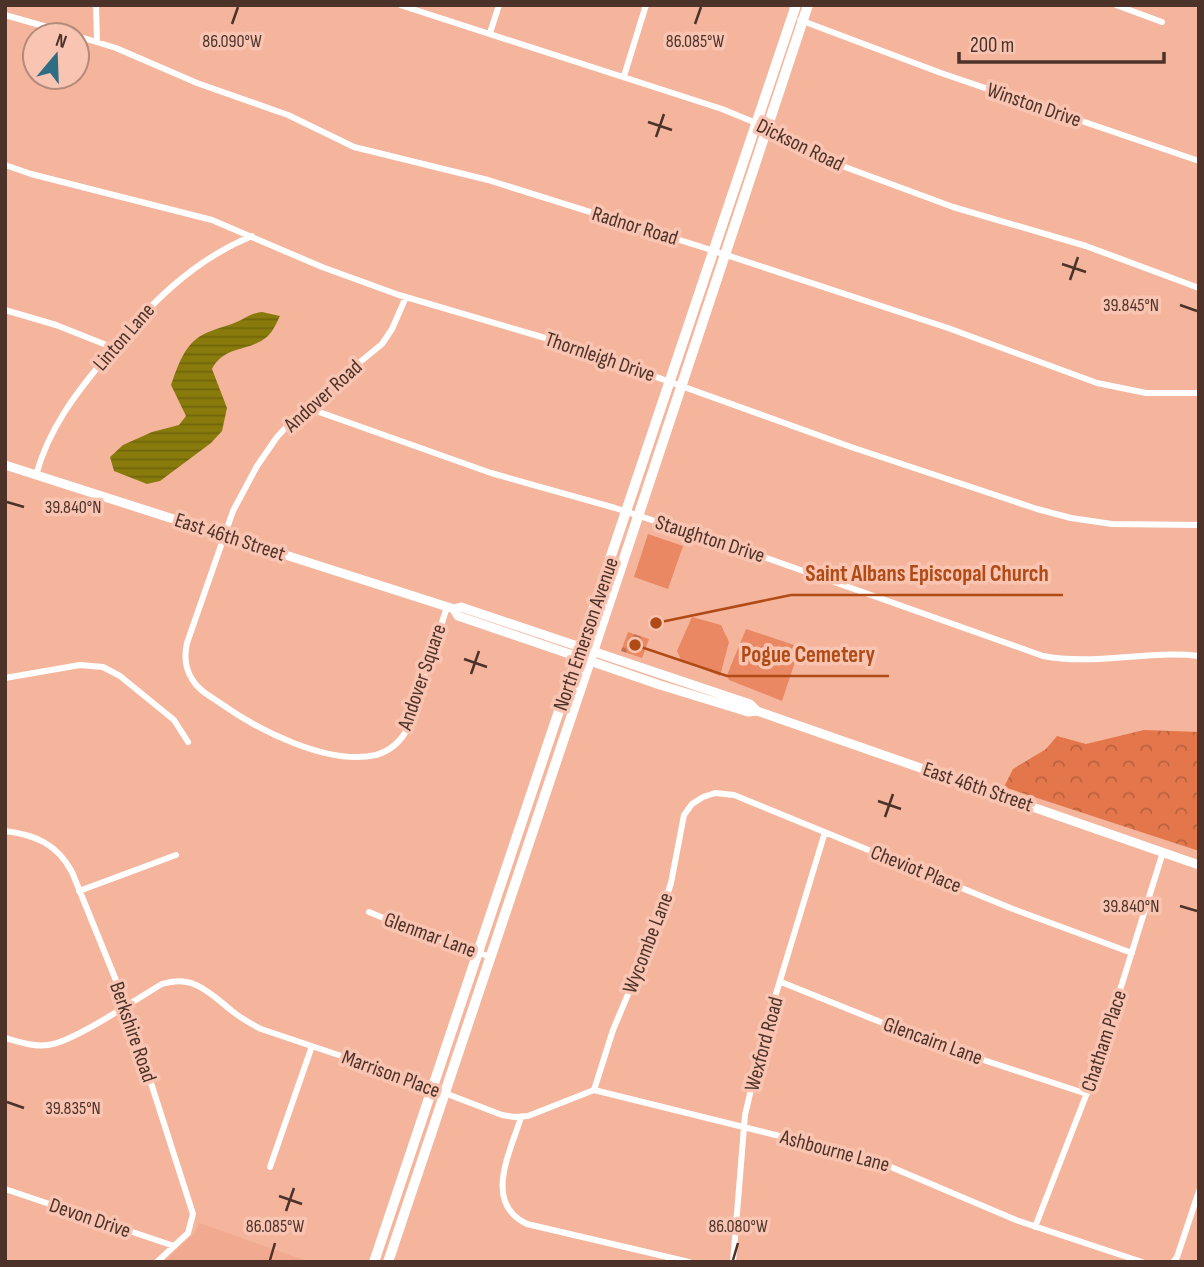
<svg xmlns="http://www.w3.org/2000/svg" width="1204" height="1267" font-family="'Sofia Sans Condensed',sans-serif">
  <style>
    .built { fill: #f1aa8f }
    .forest { fill: url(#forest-crowns) }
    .cemetery { fill: url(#cemetery-stones) }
    .garden { fill: #e98862 }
    .water { fill: url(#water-rules) }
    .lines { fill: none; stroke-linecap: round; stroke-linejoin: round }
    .minor { stroke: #fff; stroke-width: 6 }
    .secondary { stroke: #fff; stroke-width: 9 }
    .primary { stroke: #fff; stroke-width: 10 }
    .ticks { fill: none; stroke: #4c3229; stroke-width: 2.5 }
    .labels { text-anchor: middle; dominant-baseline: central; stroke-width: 7; stroke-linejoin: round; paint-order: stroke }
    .street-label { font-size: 21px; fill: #4c3229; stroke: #f9c5b2 }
    .ticks-label { font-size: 18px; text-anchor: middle; fill: #4c3229; stroke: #f9c5b2; stroke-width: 7; stroke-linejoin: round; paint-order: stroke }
    .leader { fill: none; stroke: #b14b16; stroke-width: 2.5 }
    .callout-dot { fill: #b14b16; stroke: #f9c5b2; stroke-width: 2.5 }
    .callout-label { font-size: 23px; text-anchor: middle; font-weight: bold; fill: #b14b16; stroke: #f9c5b2; stroke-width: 7; stroke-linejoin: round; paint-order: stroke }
  </style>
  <defs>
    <pattern id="forest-crowns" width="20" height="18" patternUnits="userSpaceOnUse" patternTransform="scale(1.75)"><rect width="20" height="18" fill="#e3774b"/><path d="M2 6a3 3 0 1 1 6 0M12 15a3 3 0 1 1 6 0" fill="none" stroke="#ba623e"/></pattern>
    <pattern id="cemetery-stones" width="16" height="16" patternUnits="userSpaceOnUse" patternTransform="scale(1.75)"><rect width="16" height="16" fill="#e98862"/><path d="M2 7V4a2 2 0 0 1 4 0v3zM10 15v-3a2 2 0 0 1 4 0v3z" fill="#bf7051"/></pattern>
    <pattern id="water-rules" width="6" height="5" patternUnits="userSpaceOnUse" patternTransform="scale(1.75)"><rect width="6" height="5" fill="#887b0c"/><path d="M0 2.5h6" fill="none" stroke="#71650c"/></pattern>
  </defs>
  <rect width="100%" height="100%" fill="#f4b59c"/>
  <path class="built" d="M199 1223 310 1262H163L195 1233Z"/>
  <path class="forest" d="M1144 730 1199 732V851L1004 787 1013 769 1046 749 1057 736 1086 744Z"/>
  <path class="cemetery" d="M628 632 649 639 642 658 621 651Z"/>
  <path class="garden" d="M648 534 683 546 668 589 634 577Z
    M692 617 721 625 729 642 720 676 681 660 677 651Z
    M746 629 800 647 782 701 729 680 727 675Z"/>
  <path class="water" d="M262 312 280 316C276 324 272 334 264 339 246 352 224 346 212 369L227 408 222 431 211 443 160 481 147 484 114 471 110 457 123 445 152 432 179 425 186 416 171 385C178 366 184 344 204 334 216 328 229 326 241 320 249 316 253 313 262 312Z"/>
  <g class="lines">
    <path class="minor" d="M96 5 97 41
      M400 5 722 109 756 123 771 135 818 157 953 207 1086 246 1199 288
      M1116 5 1162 22
      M5 15 75 35
      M800 20 941 73 1199 161
      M490 33 499 5
      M77 36 116 48 197 83 288 115 354 147 488 180 705 248 948 328 1097 383 1146 393H1199
      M624 76 646 5
      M5 165 31 174 212 220 322 267 399 295 559 342 851 447 1037 509 1071 518 1112 524 1199 525
      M406 297 392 329 382 344 305 407 277 437 257 466 233 511 187 643C184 656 185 668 192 679 198 690 210 696 220 703 258 730 328 766 376 755 390 751 401 741 408 728L447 607
      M5 310 56 325 114 348
      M305 407 491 473 615 508 758 555 1043 656C1094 666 1147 650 1199 656
      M36 475C49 428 76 393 107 356 148 306 191 261 252 236
      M5 678 80 665 103 667 120 676 174 720 188 742
      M5 831C36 835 57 844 72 872L126 1005 193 1214 188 1233 157 1262
      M79 891 176 855
      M369 912 420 933 491 957
      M781 982 935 1044 1087 1094
      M5 1038C19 1042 33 1047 48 1045 74 1042 136 999 162 984 193 974 210 993 232 1011 241 1018 251 1024 261 1029L395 1074 502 1115 515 1117 528 1116 594 1090 872 1159 1016 1220 1142 1262
      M594 1090 613 1030 658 923 671 883 684 815 692 804 703 797 715 793 734 795 1013 909 1132 953
      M521 1117C511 1151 482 1203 527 1224L689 1262
      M270 1167 312 1046
      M5 1189 174 1246
      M1035 1227 1092 1080 1163 852
      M733 1262 745 1115 765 1030 825 832
      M1173 1262 1177 1257 1199 1191"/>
    <path class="secondary" d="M5 465 454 609 461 607 750 704 757 711 1199 865
      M454 609 458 616 660 685 748 712 757 711"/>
    <path class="primary" d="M374 1262 796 5
      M388 1262 590 661 808 5"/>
  </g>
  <path class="ticks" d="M232 24 238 7M695 24 701 7M648 122 672 130M656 137 664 114M1062 264 1086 272M1070 280 1078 257M1180 305 1197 311M7 502 24 507M464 659 487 667M471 674 479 651M878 801 901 809M885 817 893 794M1180 906 1197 911M7 1102 24 1108M279 1196 302 1204M286 1211 294 1188M270 1260 275 1243M733 1260 738 1243"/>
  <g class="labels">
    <g class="street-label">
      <text transform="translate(1034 105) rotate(19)">Winston Drive</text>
      <text transform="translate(800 145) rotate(26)">Dickson Road</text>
      <text transform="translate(635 226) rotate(17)">Radnor Road</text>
      <text transform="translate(124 337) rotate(-49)">Linton Lane</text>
      <text transform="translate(600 357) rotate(19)">Thornleigh Drive</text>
      <text transform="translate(323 396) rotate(-42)">Andover Road</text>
      <text transform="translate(230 537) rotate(18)">East 46th Street</text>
      <text transform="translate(710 539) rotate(18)">Staughton Drive</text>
      <text transform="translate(586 634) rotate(-71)">North Emerson Avenue</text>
      <text transform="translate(422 677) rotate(-71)">Andover Square</text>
      <text transform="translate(978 787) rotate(19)">East 46th Street</text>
      <text transform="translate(916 869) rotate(22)">Cheviot Place</text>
      <text transform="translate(430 935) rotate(20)">Glenmar Lane</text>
      <text transform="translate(648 943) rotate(-69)">Wycombe Lane</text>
      <text transform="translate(133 1032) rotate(71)">Berkshire Road</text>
      <text transform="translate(933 1041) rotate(20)">Glencairn Lane</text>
      <text transform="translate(1104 1041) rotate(-72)">Chatham Place</text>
      <text transform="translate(764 1044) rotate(-75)">Wexford Road</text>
      <text transform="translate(391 1074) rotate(20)">Marrison Place</text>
      <text transform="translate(835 1151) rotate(15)">Ashbourne Lane</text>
      <text transform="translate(90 1218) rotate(19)">Devon Drive</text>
    </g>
  </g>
  <g class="ticks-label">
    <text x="232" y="47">86.090°W</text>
    <text x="695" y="47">86.085°W</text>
    <text x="1131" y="311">39.845°N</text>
    <text x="73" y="513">39.840°N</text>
    <text x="1131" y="912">39.840°N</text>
    <text x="73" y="1114">39.835°N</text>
    <text x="275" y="1232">86.085°W</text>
    <text x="738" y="1232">86.080°W</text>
  </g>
  <path class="leader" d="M656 623L791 595H1063M635 645L727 676H889"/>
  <g class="callout-dot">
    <circle cx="656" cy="623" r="7"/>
    <circle cx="635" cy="645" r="7"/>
  </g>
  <g class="callout-label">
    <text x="927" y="581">Saint Albans Episcopal Church</text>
    <text x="808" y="662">Pogue Cemetery</text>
  </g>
  <rect width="1204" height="1267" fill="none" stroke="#4c3229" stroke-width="14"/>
  <g transform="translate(56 56) rotate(19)"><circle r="33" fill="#f9c5b2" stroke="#b48a7b" stroke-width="2"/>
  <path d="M0-5L12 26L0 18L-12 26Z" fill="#2e6e83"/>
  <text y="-10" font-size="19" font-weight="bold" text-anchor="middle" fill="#4c3229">N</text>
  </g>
  <path d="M959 52v10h205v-10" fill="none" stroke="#4c3229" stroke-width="3.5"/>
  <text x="970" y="52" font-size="21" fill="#4c3229" stroke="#f9c5b2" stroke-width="5" paint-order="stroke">200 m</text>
</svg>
